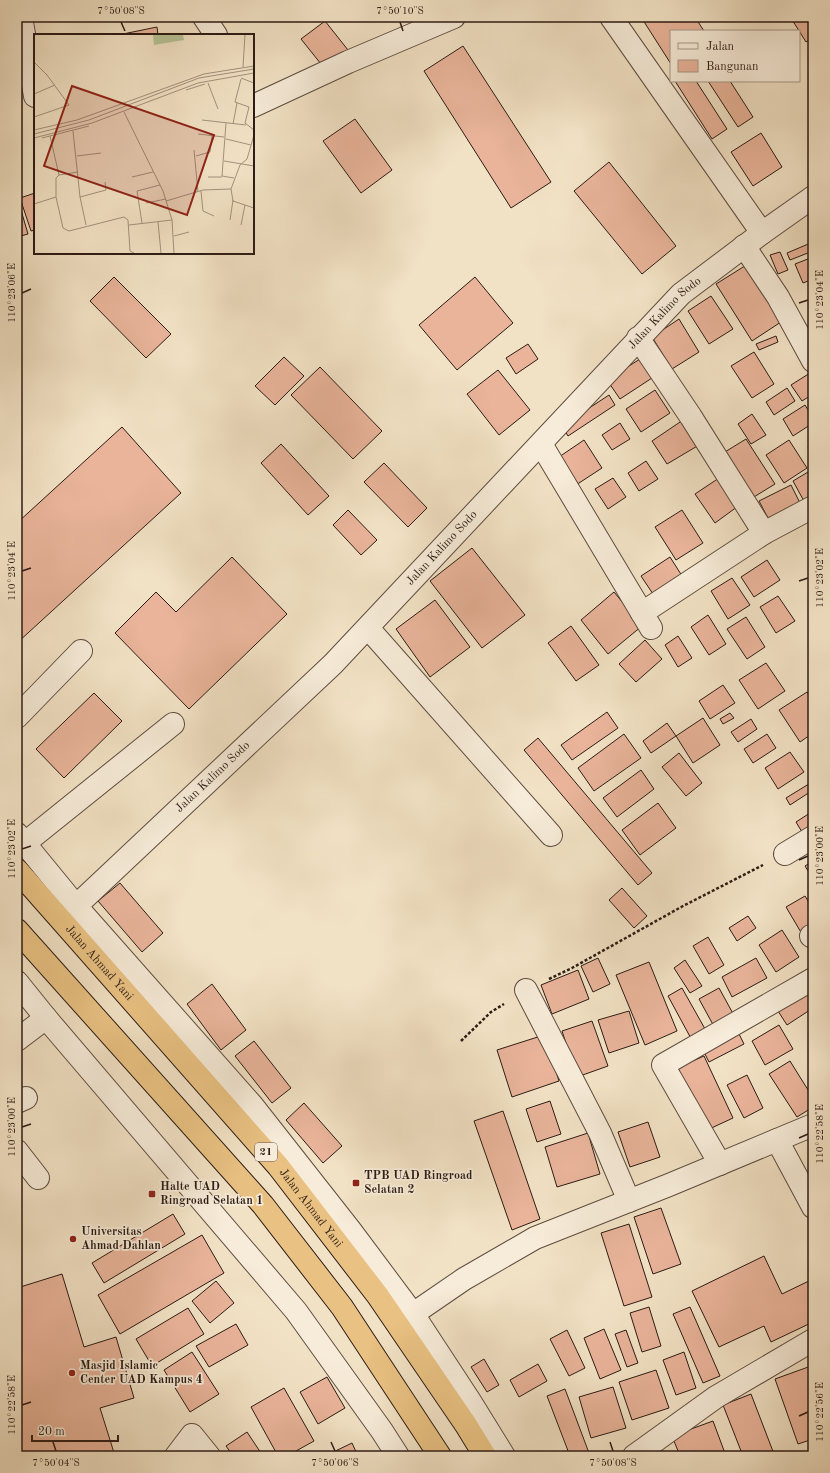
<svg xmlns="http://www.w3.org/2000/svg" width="830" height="1473" font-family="'Old Standard TT',serif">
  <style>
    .building { fill: #e9b49a; stroke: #2c1b14 }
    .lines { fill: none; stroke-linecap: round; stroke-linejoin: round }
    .minor-casing { stroke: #5e4d40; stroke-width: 24 }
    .highway-casing { stroke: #2c1b14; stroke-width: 24 }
    .path { stroke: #2c1b14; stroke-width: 2.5; stroke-dasharray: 3 2; stroke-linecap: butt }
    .minor { stroke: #f7ecd9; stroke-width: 22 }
    .highway { stroke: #e9c182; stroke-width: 22 }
    .ticks { fill: none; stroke: #2c1b14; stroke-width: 1.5 }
    .poi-dot { fill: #8f2418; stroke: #f7ecd9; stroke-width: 1.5 }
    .labels { text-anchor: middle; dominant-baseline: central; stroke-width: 3.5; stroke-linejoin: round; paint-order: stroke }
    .shield { fill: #f7ecd9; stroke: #695a4f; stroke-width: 1 }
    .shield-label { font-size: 11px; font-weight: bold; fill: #2c1b14 }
    .street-label { font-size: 12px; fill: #2c1b14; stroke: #f7ecd9 }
    .poi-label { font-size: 12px; font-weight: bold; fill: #2c1b14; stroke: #f7ecd9; text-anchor: start }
    .inset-road { fill: none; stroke: #a3927e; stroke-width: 1 }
    .view { fill: #8f2418; fill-opacity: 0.15; stroke: #8f2418; stroke-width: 2 }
    .inset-edge { fill: none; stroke: #2c1b14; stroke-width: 2 }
    .neatline { fill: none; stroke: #2c1b14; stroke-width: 1.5 }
    .ticks-label { font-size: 10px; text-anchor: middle; fill: #2c1b14 }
  </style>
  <rect width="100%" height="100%" fill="#f2e2c5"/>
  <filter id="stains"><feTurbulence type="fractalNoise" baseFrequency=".005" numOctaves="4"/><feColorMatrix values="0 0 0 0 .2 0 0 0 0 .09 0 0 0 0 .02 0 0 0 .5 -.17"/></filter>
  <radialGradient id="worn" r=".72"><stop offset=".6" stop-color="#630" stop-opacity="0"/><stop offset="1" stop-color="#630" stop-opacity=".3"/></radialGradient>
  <path class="building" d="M641 17H695L704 31H671V64Z
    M793 17H813V37L806 42 791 18Z
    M325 21 348 50 325 69 301 39Z
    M157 27 158 35H118Z
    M463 46 551 182 511 208 424 71Z
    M17 71 25 93 17 96Z
    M675 81H696L727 129 712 139Z
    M708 81H730L753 117 738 127Z
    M355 119 392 170 361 193 323 141Z
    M761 133 782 167 753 186 731 152Z
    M609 162 676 246 642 274 574 191Z
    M35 193V230L31 231 20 198Z
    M21 210 28 234 17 237V211Z
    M813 242V251L790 260 787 253Z
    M780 252 788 270 778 274 770 255Z
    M813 257V279L803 283 795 264Z
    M748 264 784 320 752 341 716 284Z
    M114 277 171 334 146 358 90 301Z
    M475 277 513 323 457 370 419 325Z
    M711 296 733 329 709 344 688 311Z
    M679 319 699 352 672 369 652 337Z
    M776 336 778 342 759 350 756 344Z
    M528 344 538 359 516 374 506 358Z
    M754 352 774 384 752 398 731 366Z
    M284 357 304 376 275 405 255 386Z
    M640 359 652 378 620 399 607 380Z
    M320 367 382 431 353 459 291 395Z
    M498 370 530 410 499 435 467 394Z
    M810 373 813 378V394L802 401 791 385Z
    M787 388 795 401 774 415 766 402Z
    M655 390 670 413 641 432 626 409Z
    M609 395 615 405 568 436 562 426Z
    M805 405 813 418V423L793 436 783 419Z
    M752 414 766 435 751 444 738 424Z
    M683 420 699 445 667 464 652 441Z
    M620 423 630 439 612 450 602 435Z
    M122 427 181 493 17 643V523Z
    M746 439 775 484 749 500 720 455Z
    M584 440 602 468 576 485 559 457Z
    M789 440 807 468 784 483 766 455Z
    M281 444 329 496 308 515 261 463Z
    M813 444V456L808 447Z
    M646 461 658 479 639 491 628 473Z
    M384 463 427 508 408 527 364 482Z
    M813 469V498L805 503 793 481Z
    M722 476 741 504 715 523 695 494Z
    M613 478 626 497 608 509 595 489Z
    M791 485 800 503 768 518 759 501Z
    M348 510 377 540 361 555 333 525Z
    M682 510 703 543 676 560 655 527Z
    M472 548 525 615 482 648 430 581Z
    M232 557 287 614 189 709 115 633 156 592 176 612Z
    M670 557 684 579 655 597 641 576Z
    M767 560 780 580 754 597 741 577Z
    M732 578 750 605 728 619 711 591Z
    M614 592 642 626 608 654 581 620Z
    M778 596 795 621 776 633 760 607Z
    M435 600 470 647 430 677 396 629Z
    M708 615 726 644 709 655 691 627Z
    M746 617 765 647 747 659 727 629Z
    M571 626 599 665 576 681 548 643Z
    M678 636 692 658 678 667 665 645Z
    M645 640 662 659 636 682 619 664Z
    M766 663 785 691 758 709 739 680Z
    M723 685 735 703 710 719 699 701Z
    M807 692 813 701V733L800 742 779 710Z
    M94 693 122 721 64 778 36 749Z
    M607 712 618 728 572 760 561 745Z
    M730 713 734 718 723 724 720 719Z
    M703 718 720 745 693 763 676 736Z
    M751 719 757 729 738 742 731 732Z
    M667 723 676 736 651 753 643 741Z
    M624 734 641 758 594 791 578 768Z
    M767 734 776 748 753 763 744 749Z
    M538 738 652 873 638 885 524 750Z
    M790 752 804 772 778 789 765 768Z
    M679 753 702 783 686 796 662 767Z
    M641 770 654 789 617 817 603 798Z
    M812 782 813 790 790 805 786 798Z
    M658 803 676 828 640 855 622 830Z
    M813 811V825L802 832 796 822Z
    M813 861V879L805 866Z
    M120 883 163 933 142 952 98 901Z
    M622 888 647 916 634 928 609 900Z
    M805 896 813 909V928L802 934 786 907Z
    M748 916 756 928 737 941 729 928Z
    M782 930 799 957 776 972 759 945Z
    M708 937 724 965 709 974 693 946Z
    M598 958 610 984 593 992 581 966Z
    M756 958 767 978 732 997 722 977Z
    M685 960 702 986 690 993 674 968Z
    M649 962 677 1031 645 1045 616 975Z
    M578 970 589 999 552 1014 541 985Z
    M212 984 246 1030 221 1050 187 1004Z
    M682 988 709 1036 694 1044 668 996Z
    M719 988 736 1019 716 1030 699 999Z
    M809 991 813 998V1008L787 1025 778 1011Z
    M629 1011 639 1043 609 1053 598 1020Z
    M592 1021 608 1066 577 1077 562 1031Z
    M779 1025 793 1049 765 1065 752 1041Z
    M738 1032 744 1044 709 1062 703 1050Z
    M544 1035 559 1081 512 1097 497 1050Z
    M254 1041 291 1088 272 1103 235 1056Z
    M813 1048V1057L808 1050Z
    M704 1056 733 1118 705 1131 677 1068Z
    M790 1061 813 1098V1107L797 1117 769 1074Z
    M747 1075 763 1108 744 1118 727 1085Z
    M550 1101 561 1134 537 1142 526 1109Z
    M304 1103 342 1146 323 1163 286 1120Z
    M503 1111 540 1219 512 1230 474 1121Z
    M648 1122 660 1157 630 1167 618 1132Z
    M588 1133 600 1174 557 1187 545 1147Z
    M661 1208 681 1264 653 1274 634 1217Z
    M173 1214 185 1234 104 1283 92 1263Z
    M629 1224 652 1297 624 1306 601 1233Z
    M202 1235 224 1273 120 1334 98 1295Z
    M764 1256 782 1294 813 1279V1322L771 1342 764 1326 719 1347 692 1291Z
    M62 1274 84 1347 116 1337 134 1398 100 1408 115 1456H17V1288Z
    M216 1281 234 1303 210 1323 192 1301Z
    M649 1307 661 1346 642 1352 630 1313Z
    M690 1307 720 1376 703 1383 673 1314Z
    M188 1308 204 1334 152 1366 136 1339Z
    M236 1324 248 1345 209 1367 196 1346Z
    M604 1329 621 1370 600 1379 584 1338Z
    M567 1330 585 1368 569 1376 550 1339Z
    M626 1330 638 1363 627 1367 615 1334Z
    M192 1352 219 1394 190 1412 164 1370Z
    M684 1352 696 1388 676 1395 663 1360Z
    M484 1359 499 1385 487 1392 471 1367Z
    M538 1364 547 1381 519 1397 510 1380Z
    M811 1366 813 1371V1439L798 1444 775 1379Z
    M656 1370 669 1408 632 1420 619 1382Z
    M327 1377 345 1408 318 1424 300 1392Z
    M613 1387 626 1428 591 1438 579 1397Z
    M284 1388 314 1441 287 1456H278L251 1407Z
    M565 1389 589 1453 582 1456H570L547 1396Z
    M751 1394 774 1454 768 1456H743L723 1405Z
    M713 1421 726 1456H680L672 1436Z
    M247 1432 263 1456H233L226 1446Z
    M352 1443 358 1456H325Z
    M660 1448 666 1456H649Z"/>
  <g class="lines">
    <defs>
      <g id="minor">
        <path d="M21 17 35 96"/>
        <path d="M204 17 216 35"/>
        <path d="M611 17 762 233"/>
        <path d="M253 106 348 62 454 17"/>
        <path d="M744 246 778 297 813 361"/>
        <path d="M638 338 691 417 764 533"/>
        <path d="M541 444 651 628"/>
        <path d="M642 613 764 533 813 507"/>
        <path d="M368 628 551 835"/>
        <path d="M17 717 81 651"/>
        <path d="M17 834 76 906 252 1105 351 1231 413 1314 470 1401 504 1456"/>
        <path d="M25 843 173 724"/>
        <path d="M785 854 813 837"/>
        <path id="s1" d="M76 906 333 664 681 294 762 233 813 197"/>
        <path d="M811 936H813"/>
        <path d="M17 982 46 1018 296 1311 382 1431 398 1456"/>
        <path d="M526 990 600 1133 629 1201"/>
        <path d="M17 1040 46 1018"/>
        <path d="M17 1102 26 1098"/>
        <path d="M777 1140 813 1207"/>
        <path d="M17 1151 38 1178"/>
        <path d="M720 1164 663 1065 813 979"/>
        <path d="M413 1314 464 1279 535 1238 669 1185 813 1125"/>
        <path d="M176 1456 192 1435 209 1456"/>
        <path d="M634 1456 716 1397 813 1340"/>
      </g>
      <g id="highway">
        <path id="s2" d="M17 870 278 1166 378 1296 466 1425 485 1456"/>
        <path d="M17 930 263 1205 342 1307 440 1456"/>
      </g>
    </defs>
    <use href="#minor" class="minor-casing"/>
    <use href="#highway" class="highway-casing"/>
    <path class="path" d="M549 979 572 968 683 906 763 865
      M461 1041 491 1012 504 1004"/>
    <use href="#minor" class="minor"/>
    <use href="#highway" class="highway"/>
  </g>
  <path class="ticks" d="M121 22 125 31M400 22 403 31M22 293 31 289M799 303 808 300M22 571 31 568M799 581 808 578M22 849 31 846M799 860 808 856M22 1127 31 1124M799 1138 808 1134M22 1405 31 1402M799 1416 808 1412M53 1442 56 1451M331 1442 335 1451M610 1442 613 1451"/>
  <g class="poi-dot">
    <rect x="352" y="1179" width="8" height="8" rx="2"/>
    <rect x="148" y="1190" width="8" height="8" rx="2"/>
    <circle cx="73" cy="1239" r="4"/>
    <circle cx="72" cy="1373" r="4"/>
  </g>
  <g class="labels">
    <rect class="shield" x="255" y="1143" width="22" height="18" rx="3"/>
    <g class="shield-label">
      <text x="266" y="1152">21</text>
    </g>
    <g class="street-label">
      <text stroke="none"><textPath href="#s1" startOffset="836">Jalan Kalimo Sodo</textPath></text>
      <text stroke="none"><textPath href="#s1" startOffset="512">Jalan Kalimo Sodo</textPath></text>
      <text stroke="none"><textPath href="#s1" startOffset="188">Jalan Kalimo Sodo</textPath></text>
      <text stroke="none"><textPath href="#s2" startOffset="124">Jalan Ahmad Yani</textPath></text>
      <text stroke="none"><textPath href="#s2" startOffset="448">Jalan Ahmad Yani</textPath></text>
    </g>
    <g class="poi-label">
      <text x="364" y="1176">TPB UAD Ringroad<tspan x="364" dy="14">Selatan 2</tspan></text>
      <text x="160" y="1187">Halte UAD<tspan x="160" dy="14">Ringroad Selatan 1</tspan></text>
      <text x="81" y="1232">Universitas<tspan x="81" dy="14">Ahmad Dahlan</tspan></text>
      <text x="80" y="1366">Masjid Islamic<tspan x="80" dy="14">Center UAD Kampus 4</tspan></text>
    </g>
  </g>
  <g transform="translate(34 34)">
    <rect width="220" height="220" fill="#f2e2c5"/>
    <path d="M119 1H149L150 6 120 11Z" fill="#b7c497"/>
    <path class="inset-road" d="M0 28 13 41 35 71 0 83M209 33 211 1M207 44 220 49M207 45 201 68 215 73 211 89 220 96M174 49 184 75M152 56 171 50M0 60 21 51M90 78 129 157 138 186 140 219M168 86 212 91M192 89 188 142 200 144M199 90 203 69M0 96 43 86 170 40 220 32M39 97 46 163 52 191M0 100 55 86 165 44 220 35M164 100 190 103M220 101 213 125 206 131 197 155 199 167 220 174M16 102 25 141M0 104 58 89 164 49 220 39M8 104 55 92M192 105 217 111M160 116 164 158M43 122 67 119M162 122 176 118 178 102M190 127 220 132M44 138 25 141 22 144V163L29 194 35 197 90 183 94 186 96 217 100 219M98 143 119 138M174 143H188M167 157 169 177 180 182M46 163 72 156 71 148M132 167 169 156 197 155M112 169 132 165M0 170 22 163M196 186 199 166M124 188 127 219M108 189 103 157 126 151M95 191 138 186M207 191 211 171M140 202 155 198"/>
    <path class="view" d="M38 52 180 101 153 181 10 132Z"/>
    <rect width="220" height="220" class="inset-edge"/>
  </g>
  <rect width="830" height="1473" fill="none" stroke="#f2e2c5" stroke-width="44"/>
  <rect x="670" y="30" width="130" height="52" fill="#f7ecd9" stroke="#a6988a"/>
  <rect x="678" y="43" width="20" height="6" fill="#f7ecd9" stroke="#a6988a"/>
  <text x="706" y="50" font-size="12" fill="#2c1b14">Jalan</text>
  <rect x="678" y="60" width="20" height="12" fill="#e9b49a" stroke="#a6988a"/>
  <text x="706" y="70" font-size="12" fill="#2c1b14">Bangunan</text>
  <path d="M32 1435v6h86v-6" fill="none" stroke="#2c1b14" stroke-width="2"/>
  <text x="38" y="1435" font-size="12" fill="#2c1b14" stroke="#f7ecd9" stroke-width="3" paint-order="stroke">20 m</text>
  <rect x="22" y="22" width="786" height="1429" class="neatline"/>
  <g class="ticks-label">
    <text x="121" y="14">7°50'08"S</text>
    <text x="400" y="14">7°50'10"S</text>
    <text transform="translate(11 293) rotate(-90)" y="4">110°23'06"E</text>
    <text transform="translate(819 300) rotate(-90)" y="4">110°23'04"E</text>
    <text transform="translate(11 571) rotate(-90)" y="4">110°23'04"E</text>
    <text transform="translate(819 578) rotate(-90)" y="4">110°23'02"E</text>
    <text transform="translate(11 849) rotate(-90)" y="4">110°23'02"E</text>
    <text transform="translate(819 856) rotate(-90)" y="4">110°23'00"E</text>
    <text transform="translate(11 1127) rotate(-90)" y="4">110°23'00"E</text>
    <text transform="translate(819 1134) rotate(-90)" y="4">110°22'58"E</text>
    <text transform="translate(11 1405) rotate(-90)" y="4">110°22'58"E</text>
    <text transform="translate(819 1412) rotate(-90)" y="4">110°22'56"E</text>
    <text x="56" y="1466">7°50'04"S</text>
    <text x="335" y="1466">7°50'06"S</text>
    <text x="613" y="1466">7°50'08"S</text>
  </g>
  <rect width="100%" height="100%" filter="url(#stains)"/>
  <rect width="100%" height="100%" fill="url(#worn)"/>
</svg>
